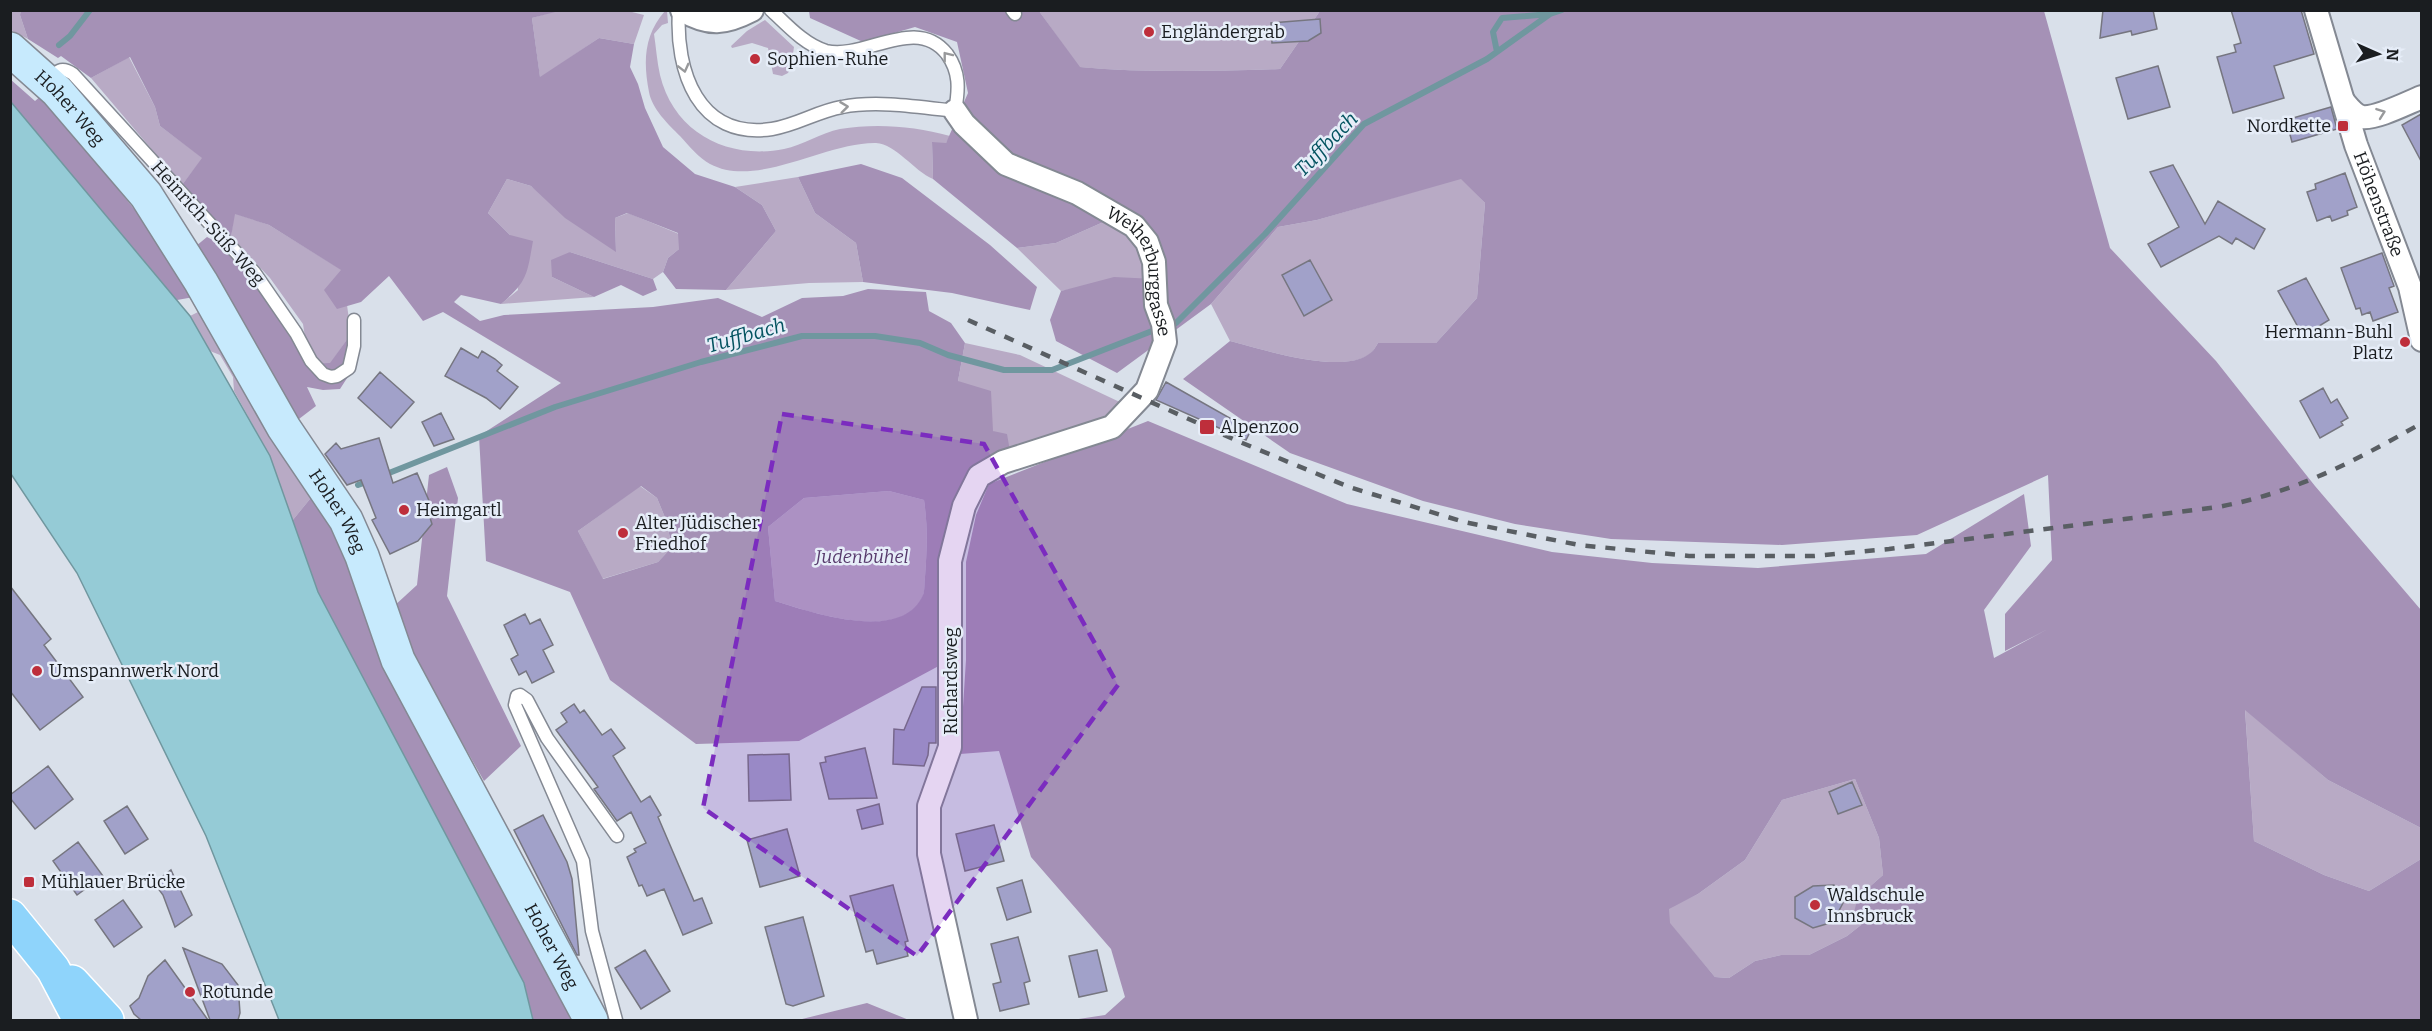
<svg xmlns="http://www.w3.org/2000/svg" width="2432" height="1031" font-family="Bitter,serif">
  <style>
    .green { fill: #b8aac5 }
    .forest { fill: #a591b6; fill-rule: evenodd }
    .water { fill: #95cbd6; stroke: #70979f; stroke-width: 1.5 }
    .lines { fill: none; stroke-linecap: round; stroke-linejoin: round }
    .stream { stroke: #70979f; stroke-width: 6 }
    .building { fill: #a1a1c9; stroke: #767680; stroke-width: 1.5 }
    .lane-casing { stroke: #848993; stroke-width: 15 }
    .street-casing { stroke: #848993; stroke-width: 26 }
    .secondary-casing { stroke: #848993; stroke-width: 36 }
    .primary-casing { stroke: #fff; stroke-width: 36 }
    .lane { stroke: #fff; stroke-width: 12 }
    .street { stroke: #fff; stroke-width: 22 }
    .secondary { stroke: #c7eafd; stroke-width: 33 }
    .primary { stroke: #8fd4fb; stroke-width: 33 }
    .rail { stroke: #595e63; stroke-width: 4.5; stroke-dasharray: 10 10; stroke-linecap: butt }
    .oneway { stroke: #98999b }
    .marked { fill: #7b2cbf; fill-opacity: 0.2; stroke: #7b2cbf; stroke-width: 4.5; stroke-dasharray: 12 8; stroke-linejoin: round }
    .poi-dot { fill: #be2e3b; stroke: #e6edf8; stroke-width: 2 }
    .labels { text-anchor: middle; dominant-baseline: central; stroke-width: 5; stroke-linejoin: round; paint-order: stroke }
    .poi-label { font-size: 18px; fill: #1a1d20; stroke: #e6edf8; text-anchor: start }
    .street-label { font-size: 18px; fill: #1a1d20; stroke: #e6edf8 }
    .park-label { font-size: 18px; font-style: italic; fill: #573a6c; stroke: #e6edf8 }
    .water-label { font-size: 20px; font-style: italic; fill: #045360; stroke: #e6edf8 }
  </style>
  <rect width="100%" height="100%" fill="#d9e0ea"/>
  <path class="green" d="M559 10 628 11 644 15 634 44 599 38 540 78 532 18Z
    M10 11H21L20 15 28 39 11 30Z
    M665 11H667L668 23 662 25 654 34C656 47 657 62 660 75 674 133 728 160 784 149 803 145 821 133 840 129 876 123 914 126 950 136L946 143H932L933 179C914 171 896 144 876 143 825 142 757 189 710 164 699 158 689 146 680 136 668 124 652 109 649 92 643 61 644 35 665 11Z
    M1039 11H1320L1280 69C1213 71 1146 73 1079 67Z
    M765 20 794 47 791 67 788 73 782 76 773 74 768 48 752 43 732 48 731 46 747 31Z
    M129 57 155 107 160 126 203 158 182 185 91 78Z
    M798 177 815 213 856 243 863 282 809 283 726 290 776 231 762 205 735 187Z
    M1461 178 1485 203 1477 298 1436 343H1378C1376 346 1373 352 1370 354 1342 375 1261 349 1230 341L1211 304 1278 227 1317 220Z
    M507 179 531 186 616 251 615 218 628 213 679 234V249L668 258 663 272 653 279 570 252 552 277 594 297 501 304 518 290 510 235 488 213Z
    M234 213 269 225 342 270 337 308 347 305 351 334 330 364H309L303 324 270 278 231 237Z
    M1117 216 1134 226 1155 279 1083 287 1061 291 1017 248 1056 243Z
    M202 310 314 494 292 521 270 456 234 391 233 377 220 355 210 351 190 316Z
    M965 343 1020 355 1124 404 1109 421 1010 451 993 431 958 381Z
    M640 486 657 498 666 520 672 547 658 562 602 579 578 531Z
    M889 491 924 500C928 527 927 550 925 577 924 583 925 591 923 596 902 644 811 612 775 601L768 527 804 498Z
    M2245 709 2328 780 2421 828V859L2369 891 2324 875 2254 841Z
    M1855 779 1879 838 1883 875 1858 897 1861 925 1847 936 1809 955H1781L1755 961 1729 978 1715 977 1669 923V908L1698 894 1745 860 1782 800Z"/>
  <path class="forest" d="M21 10 559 11 532 18 540 77 599 38 634 44 630 67 638 84 645 108 663 147 695 174 735 187 762 205 776 231 726 290 676 289 663 272 668 258 679 249 678 233 627 213 615 218 616 252 565 218 531 186 507 179 488 213 510 235 533 241C527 274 528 281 501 304L461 295 454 302 480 321 504 315 653 307 718 298 762 317 802 298 843 296 868 289 926 292 929 311 951 323 965 343 958 381 991 391 993 431 1007 434 1010 451 961 491 948 661 799 741 696 744 610 680 570 592 486 561 479 436 561 383 443 312 423 321 389 276 361 302 337 309 324 290 341 270 269 225 235 214 231 237 182 185 202 158 160 126 155 107 130 57 91 78 61 56 58 58 28 39 20 15ZM641 486 657 498 666 520 672 547 658 562 603 579 578 531ZM889 491 924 500C928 528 927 549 925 577 924 582 925 591 923 595 902 644 811 612 775 601L768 527 804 498Z
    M809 11H1039L1080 67C1146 73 1213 71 1280 69L1320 11H2044L2110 248 2216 361 2315 486 2421 610V828L2328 780 2245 710 2254 841 2324 875 2369 891 2421 859V1020H1072L1105 1015 1125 997 1111 949 1031 857 999 751 960 754 966 660V562L976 515 989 484 1148 421 1347 504 1552 552 1652 563 1758 568 1926 554 2024 494 2031 546 1984 610 1994 658 2048 629 2005 651V614L2052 560 2048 475 1917 535 1782 545 1611 539 1515 524 1423 501 1290 453 1183 379 1230 341C1261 349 1342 375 1369 354 1373 352 1376 346 1378 343H1436L1477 298 1485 203 1461 179 1317 220 1278 227 1211 304 1117 373 1056 341 1050 320 1061 291 1114 277 1155 279 1154 262 1117 216 1056 243 1017 248 933 179 932 142 946 143 968 93 957 42 915 27 863 42 810 18ZM1855 779 1879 838 1883 875 1858 897 1853 916 1861 925 1847 936 1809 955H1781L1755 961 1729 978 1715 977 1670 923 1669 909 1698 894 1745 860 1782 800Z
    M10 79 35 101 42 95 147 225 194 297 177 300 11 102Z
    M861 164 902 178 990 245 1037 287 1030 310 952 293 863 282 856 243 815 213 798 177Z
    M207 237 230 249 306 342 309 364 330 363 351 334V372L340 389 323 390 307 387 316 406 295 422 196 246Z
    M570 252 653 279 657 290 643 296 621 285 594 297 552 277 551 260Z
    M447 467 458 498 447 596 521 746 484 781 421 670 393 607 417 585 429 475Z
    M314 494 330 518 571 1020H533L524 983 318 592 292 521Z
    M867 1003 909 1020H798Z"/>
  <path class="water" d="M11 102 190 316 270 456 318 592 524 983 533 1020H279L206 836 77 573 11 474Z"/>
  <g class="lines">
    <path class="stream" d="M59 45 70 36 90 10
      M1497 52 1493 32 1502 18 1550 14
      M1176 323 1265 234 1364 124 1487 59 1550 14 1562 10
      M384 475 555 407 701 362 802 336H875L920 343 948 355 1004 370H1052L1152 331
      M358 485 369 481"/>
  </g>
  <path class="building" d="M2103 10H2153L2157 29 2132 35 2131 31 2100 38Z
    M2231 10H2301L2314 54 2274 66 2284 98 2233 113 2217 57 2236 52 2234 45 2241 43Z
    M1320 19 1321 33 1308 41 1272 43 1271 23Z
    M2158 66 2170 107 2128 119 2116 78Z
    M2331 107 2337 129 2292 142 2286 120Z
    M2421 114V161L2402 125Z
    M2173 165 2205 224 2218 201 2265 229 2254 249 2236 238 2232 244 2219 236 2161 267 2148 244 2179 227 2150 172Z
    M2345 173 2357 207 2347 211 2348 215 2332 221 2330 216 2317 221 2307 192 2316 189 2315 184Z
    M2382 253 2394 286 2389 288 2398 312 2373 321 2370 312 2362 315 2360 308 2356 309 2341 268Z
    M1310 260 1332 300 1304 316 1282 275Z
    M2306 278 2329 320 2303 336 2278 291Z
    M461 348 478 358 482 351 495 359 502 365 497 371 518 387 500 409 486 398 445 376Z
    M380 372 414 402 391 428 358 398Z
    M1166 382 1251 430 1246 440 1156 400Z
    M2323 388 2331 403 2337 399 2348 418 2341 422 2343 425 2320 438 2300 401Z
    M441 413 454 439 434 446 422 422Z
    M379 438 393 483 417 473 430 503 426 505 432 524 418 541 390 554 372 520 376 518 361 480 347 485 325 454 336 443 341 449Z
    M10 586 51 639 44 645 83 697 40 730 10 691Z
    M525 614 530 624 540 619 553 645 543 650 554 672 532 683 526 671 519 675 511 659 518 655 504 625Z
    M922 687H936V743H929L928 755 924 766 893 764 894 729 904 730Z
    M574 704 580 713 584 710 602 735 611 729 625 748 613 756 641 802 650 796 661 815 658 817 694 901 702 898 712 923 683 935 664 889 647 896 642 885 639 886 627 857 636 852 634 849 646 843 631 812 617 821 594 789 598 787 556 730 567 722 561 713Z
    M865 748 877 798 829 799 820 763 826 762 825 757Z
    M789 754 791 800 749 801 748 755Z
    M48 766 73 799 35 829 10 798V795Z
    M1852 782 1862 805 1838 814 1829 792Z
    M879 804 883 824 862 829 857 810Z
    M127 806 148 839 125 854 104 821Z
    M543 815 567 862 572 879 579 955H577L514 830Z
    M994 825 1004 861 965 871 956 834Z
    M787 829 800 876 760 887 747 840Z
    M78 842 103 876 77 895 53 861Z
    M171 870 192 915 175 927 163 895 154 883Z
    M1022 880 1031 912 1007 920 997 888Z
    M893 885 908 941 905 942 908 956 877 964 873 950 866 952 850 896Z
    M1834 885 1843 903 1833 922 1813 928 1795 918V897L1813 886Z
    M123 900 142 927 114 947 95 920Z
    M803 917 824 996 793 1006 786 1004 765 927Z
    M1018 937 1030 981 1024 983 1029 1004 1000 1011 993 984 1001 982 991 944Z
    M183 948 222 964 238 985 240 1013 238 1020H210Z
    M645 950 670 991 641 1009 615 968Z
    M1097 950 1107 991 1079 997 1069 956Z
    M165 960 208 1020H141L134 1014 130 1006 139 998 148 976Z"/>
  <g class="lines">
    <defs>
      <path id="lane" d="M679 10C675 71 698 140 772 129 797 125 818 111 842 107 876 100 920 107 955 111 959 89 960 72 947 54 916 14 865 60 826 51 805 45 787 25 771 10
        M1012 10 1015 14
        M49 81C57 71 61 66 73 74L254 272 296 333 311 361 323 374 331 377 337 376 349 368 354 346V320
        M616 1020 592 931 583 861 515 705 517 696 520 695 527 700 547 738 617 836"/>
      <g id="street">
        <path d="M682 10C709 26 725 24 752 10"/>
        <path id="s1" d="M2316 10 2356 145 2410 287 2422 340"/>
        <path d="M2344 102C2349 108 2354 115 2362 117 2376 119 2407 103 2422 97"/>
        <path id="s2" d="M955 111 964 124 1006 164 1077 193 1134 226 1147 242 1154 262 1156 305 1163 324 1165 342 1147 390 1112 427 1003 462 979 476 964 506 950 561V747L929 806V854L966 1020"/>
      </g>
      <g id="secondary">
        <path id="s3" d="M10 49 57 91 146 195 201 282 284 428 346 520 362 556 398 660 591 1020"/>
      </g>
      <path id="primary" d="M10 916 53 969 80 1020
        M72 982 107 1020"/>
    </defs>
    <use href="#lane" class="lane-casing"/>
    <use href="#street" class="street-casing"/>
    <use href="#secondary" class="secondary-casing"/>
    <use href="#primary" class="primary-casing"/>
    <use href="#lane" class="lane"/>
    <use href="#street" class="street"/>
    <use href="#secondary" class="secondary"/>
    <use href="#primary" class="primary"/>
    <path class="rail" d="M968 320 1240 442 1349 487 1464 522 1579 545 1689 556H1814L1889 549 2218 507C2297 492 2353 462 2422 423"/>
  </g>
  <defs><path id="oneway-chevron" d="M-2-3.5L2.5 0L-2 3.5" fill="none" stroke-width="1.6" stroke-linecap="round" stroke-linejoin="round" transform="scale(1.5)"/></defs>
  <g class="oneway">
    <use href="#oneway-chevron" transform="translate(947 56) rotate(-128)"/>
    <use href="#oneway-chevron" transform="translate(684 68) rotate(76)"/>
    <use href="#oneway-chevron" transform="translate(844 107) rotate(-7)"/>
    <use href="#oneway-chevron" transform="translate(2381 113) rotate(-20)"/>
  </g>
  <path class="marked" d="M782 414 984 444 1118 685 917 956 703 808Z"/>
  <g class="poi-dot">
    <circle cx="1149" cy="32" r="6"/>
    <circle cx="755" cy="59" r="6"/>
    <rect x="2337" y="120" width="12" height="12" rx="3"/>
    <circle cx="2405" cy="342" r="6"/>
    <rect x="1199" y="419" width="16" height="16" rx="3"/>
    <circle cx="404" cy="510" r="6"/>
    <circle cx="623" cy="533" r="6"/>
    <circle cx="37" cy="671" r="6"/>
    <rect x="23" y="876" width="12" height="12" rx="3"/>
    <circle cx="1815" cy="905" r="6"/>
    <circle cx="190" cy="992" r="6"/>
  </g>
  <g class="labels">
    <g class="poi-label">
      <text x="1161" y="32">Engländergrab</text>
      <text x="767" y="59">Sophien-Ruhe</text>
      <text x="2331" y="126" text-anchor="end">Nordkette</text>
      <text x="2393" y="332" text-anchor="end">Hermann-Buhl<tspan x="2393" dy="21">Platz</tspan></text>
      <text x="1220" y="427">Alpenzoo</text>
      <text x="416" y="510">Heimgartl</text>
      <text x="635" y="523">Alter Jüdischer<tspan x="635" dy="21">Friedhof</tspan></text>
      <text x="49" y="671">Umspannwerk Nord</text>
      <text x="41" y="882">Mühlauer Brücke</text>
      <text x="1827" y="895">Waldschule<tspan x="1827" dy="21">Innsbruck</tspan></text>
      <text x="202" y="992">Rotunde</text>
    </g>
    <g class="street-label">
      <text stroke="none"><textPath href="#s3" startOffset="84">Hoher Weg</textPath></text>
      <text stroke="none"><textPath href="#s1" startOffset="204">Höhenstraße</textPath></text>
      <text transform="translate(208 223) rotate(48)">Heinrich-Süß-Weg</text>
      <text stroke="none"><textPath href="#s2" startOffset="260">Weiherburggasse</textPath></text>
      <text stroke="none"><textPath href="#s3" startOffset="570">Hoher Weg</textPath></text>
      <text transform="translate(951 681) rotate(-90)">Richardsweg</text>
      <text stroke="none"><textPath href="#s3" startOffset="1056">Hoher Weg</textPath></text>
    </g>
    <g class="park-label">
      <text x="862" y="557">Judenbühel</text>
    </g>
    <g class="water-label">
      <text transform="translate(1326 144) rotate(-46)">Tuffbach</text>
      <text transform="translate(746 335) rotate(-16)">Tuffbach</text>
    </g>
  </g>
  <rect width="2432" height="1031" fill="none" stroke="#1a1d20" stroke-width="24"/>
  <g transform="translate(2378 54) rotate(93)" stroke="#e6edf8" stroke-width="4.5" paint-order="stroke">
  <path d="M0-4.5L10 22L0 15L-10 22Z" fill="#1a1d20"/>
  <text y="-9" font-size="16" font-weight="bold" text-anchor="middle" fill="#1a1d20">N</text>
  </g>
</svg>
